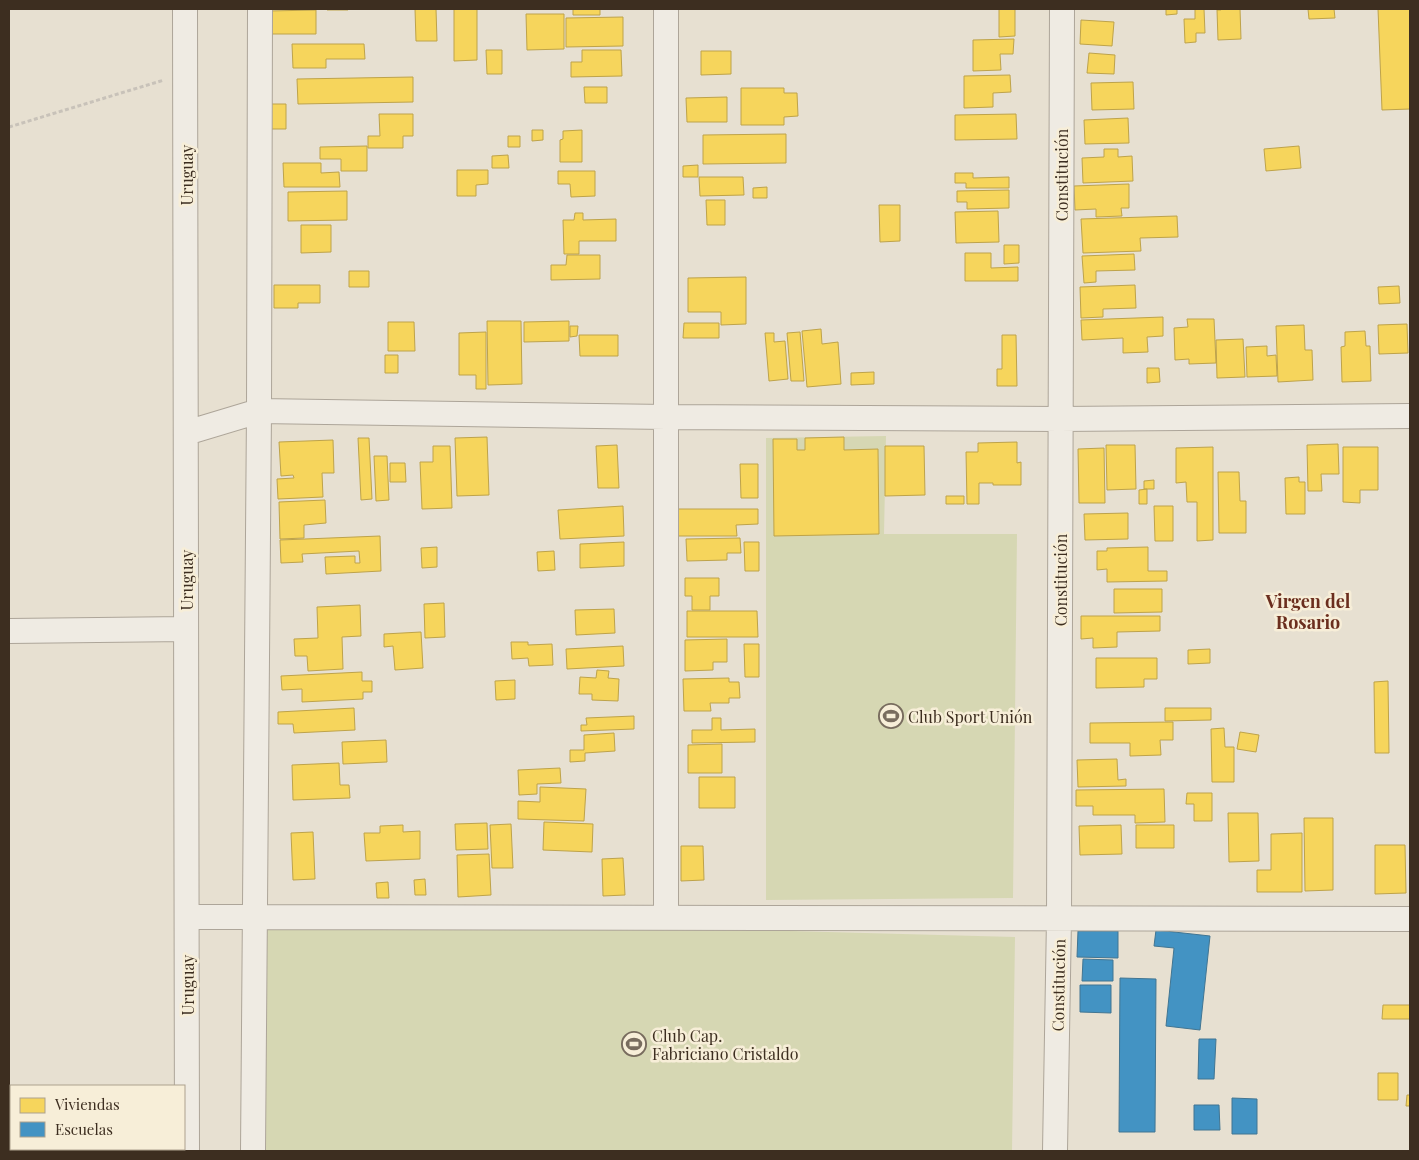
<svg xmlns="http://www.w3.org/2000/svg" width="1419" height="1160" font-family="'Playfair Display',serif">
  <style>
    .green { fill: #d6d7b3 }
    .homes { fill: #f6d55c; stroke: #bea34a }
    .schools { fill: #4393c3; stroke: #417592 }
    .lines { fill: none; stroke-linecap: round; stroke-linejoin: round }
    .minor-casing { stroke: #ada599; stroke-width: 26 }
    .path { stroke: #c8c2b9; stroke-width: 3; stroke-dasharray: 4 2.5; stroke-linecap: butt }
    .minor { stroke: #efebe3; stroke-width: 24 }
    .labels { text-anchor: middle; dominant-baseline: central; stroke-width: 5; stroke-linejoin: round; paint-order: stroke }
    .street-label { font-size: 16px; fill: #3d2e20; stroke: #f7eed8 }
    .poi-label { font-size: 16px; fill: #3d2e20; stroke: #f7eed8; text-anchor: start }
    .neighbourhood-label { font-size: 18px; font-weight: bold; fill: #6b2e1e; stroke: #f7eed8 }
  </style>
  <rect width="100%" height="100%" fill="#e7e0d1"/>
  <path class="green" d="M886 436 884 534H1017L1013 898 766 900V438Z
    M255 917 1015 937 1012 1151H253Z"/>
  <path class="homes" d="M327 9H348V10H327Z
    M415 9H436L437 41H416Z
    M454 9H477V60L454 61Z
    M573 9H600V15H573Z
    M999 9H1015V36L999 37Z
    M1166 9H1177V14L1166 15Z
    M1195 9H1204L1205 33H1196V42L1185 43 1184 19H1195Z
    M1221 9H1251H1240L1241 39 1218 40 1217 10H1221Z
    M1308 9H1334L1335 18 1309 19Z
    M1378 9H1410V109L1382 110Z
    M316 10V34H269L268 11Z
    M526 14H564V49L527 50Z
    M623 17V46L566 47V18Z
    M1081 20 1114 22 1112 46 1080 44Z
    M1014 39 1013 54H1000L1001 70 973 71V40Z
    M292 44H364L365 59H326V68H293Z
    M486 50H502V74H487Z
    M582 50H621L622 76 571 77V62H582Z
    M701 51H731V74L701 75Z
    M1089 53 1115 55 1114 74 1087 73Z
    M1010 75 1011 92 993 93V107L964 108V76Z
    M413 77V102L298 104 297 79Z
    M1133 82 1134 109 1092 110 1091 83Z
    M584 87H607V103H585Z
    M741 88H784V93H797L798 116 784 117V125H741Z
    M727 97V122H687L686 98Z
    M269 104H286V129H269Z
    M379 114H413V136H403V148H368V136H380Z
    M1016 114 1017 139 955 140V115Z
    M1128 118 1129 143 1085 144 1084 120Z
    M532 130H543V140L532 141Z
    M582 130V162H560V140L563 139V131Z
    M786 134V163L703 164V135Z
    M508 136H520V147H508Z
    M367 146V171H341V159H320V147Z
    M1299 146 1301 168 1266 171 1264 149Z
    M1104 149H1118V157L1132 156 1133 181 1083 183 1082 158 1104 157Z
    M508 155 509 168H492V156Z
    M283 163H321V173L339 172 340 187H284Z
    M698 165V177H683V166Z
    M457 170H488V184L476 185V196H457Z
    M558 171H595V196L571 197 570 184H558Z
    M955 173H973V178L1009 177V188H966V183H955Z
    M699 177H743L744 195 700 196Z
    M1129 184V208H1121L1122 216 1096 217V209L1075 210 1074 186Z
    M767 187V198H753V188Z
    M1009 190V208L967 209V202H957V191Z
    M347 191V220L288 221V192Z
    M706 200H725V225H707Z
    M879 205H900V241L880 242Z
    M998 211 999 242 956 243 955 212Z
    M575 213H583V220L616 219V241H579V254H564L563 220H574Z
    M1177 216 1178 237 1140 238 1141 251 1083 253 1081 219Z
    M301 225H331V252L301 253Z
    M1004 245H1019V263L1004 264Z
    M965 253H991V268L1018 267V281H965Z
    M1134 254 1135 270 1096 271V282L1084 283 1082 256Z
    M567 255H600V279L551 280V265H566Z
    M349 271H369V287H349Z
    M746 277V324L721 325V312H688V278Z
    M274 285H320V303H298V308H274Z
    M1135 285 1136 308 1103 309V317L1081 318 1080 287Z
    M1399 286 1400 303 1379 304 1378 287Z
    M1163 317V336L1147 337 1148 352 1123 353V338L1082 340 1081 320Z
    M1187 319H1214L1216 363 1189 364V359L1175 360 1174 328 1188 327Z
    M487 321H521L522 384 488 385Z
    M569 321V341L524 342V322Z
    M388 322H414L415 351H388Z
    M684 323H719V338H683Z
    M1407 324 1408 353 1379 354 1378 325Z
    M1304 325 1305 350H1312L1313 380 1278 382 1276 326Z
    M570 326H578L577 336 570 337Z
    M821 329 822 344 838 342 841 384 807 387 802 331Z
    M1365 331 1366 346H1370L1371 381 1342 382 1341 347 1345 346V332Z
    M486 332V389H476V375H459V333Z
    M800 332 804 381H791L787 333Z
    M765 333H774V342L785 341 788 379 769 381Z
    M579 335H618V356H580Z
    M1002 335H1016L1017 386H997V369H1002Z
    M1243 339 1245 377 1217 378 1216 340Z
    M1267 346V356L1276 355 1277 376 1247 377 1246 347Z
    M385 355H398V373H385Z
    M1147 368H1159L1160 382 1147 383Z
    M874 372V384L851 385V373Z
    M487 437 489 495 457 496 455 438Z
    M844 437V450L878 449 879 534 774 536 773 439H797V450H805V438Z
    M358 438H369L372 499 361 500Z
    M333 440 334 473H322L323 497 278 499 277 479 294 478 293 475 281 476 279 442Z
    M1017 442V463L1021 462V485H993V483H979V504H967L966 452H978V443Z
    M1338 444 1339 474H1321L1322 491H1308L1307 445Z
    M617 445 619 488H598L596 446Z
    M1106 445H1135L1136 489 1107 490Z
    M433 446H450L452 508 422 509 420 462H433Z
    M885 446H924L925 495 885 496Z
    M1213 447V540L1197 541V502H1187L1186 482 1176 483V448Z
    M1343 447H1378V490H1360V503L1343 502Z
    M1104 448 1105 503H1079L1078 449Z
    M374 456H387L389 500 376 501Z
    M390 463H405L406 482H390Z
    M740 464H758V498H741Z
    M1218 472H1239L1240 501H1246V533H1219Z
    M1299 477V482H1305V514H1286L1285 478Z
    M1154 480V489H1144V481Z
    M1147 489V504H1139V490Z
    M946 496H964V504H946Z
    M325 500 326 523 304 525V538L280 539 279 502Z
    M623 506 624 536 560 539 558 510Z
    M1154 506H1173V541H1155Z
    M678 509H758V524L736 525 737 536H678Z
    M1128 513V539L1085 540 1084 514Z
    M380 536 381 571 326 574 325 557 355 556V563H360L359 551 302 554 303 562 281 563 280 540Z
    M740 538 741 553H727V560L687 561 686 539Z
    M624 542V566L580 568V544Z
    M744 542H759V571H745Z
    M437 547V567L422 568 421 548Z
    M1148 547V571H1167V581L1107 582V569L1097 570V551H1107V548Z
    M554 551 555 570 538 571 537 552Z
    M685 578H719V596H710V610H692V596H685Z
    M1114 589H1162V612L1114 613Z
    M444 603 445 637 425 638 424 604Z
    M360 605 361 636 342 637 343 669 308 671 307 656H295L294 639 318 638 317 607Z
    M614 609 615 633 576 635 575 610Z
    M687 611H757L758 637H687Z
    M1081 616H1160V631L1117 632V647L1093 648V638L1081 639Z
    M421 632 423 668 395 670 393 646 384 647V634Z
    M727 639V662H713V670L685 671V640Z
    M511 642H528V645L552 644 553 665 529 666 528 658 512 659Z
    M744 644H759V677H745Z
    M623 646 624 666 567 669 566 649Z
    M1210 649V663L1188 664V650Z
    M1096 658H1157V679H1144V687L1096 688Z
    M597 670 609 671 608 678 619 679 618 701 592 700V694H579L580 677 596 678Z
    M362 672V681H372V692H363V699L302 702V689L282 690 281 676Z
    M729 678V682H739L740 698H729V703H710L711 711H684L683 679Z
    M515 680V699L496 700 495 681Z
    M1388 681 1389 753H1375L1374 682Z
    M354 708 355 730 294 733 293 724H278V712Z
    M1165 708H1211V720L1165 721Z
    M634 716V729L581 731V725H587L586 718Z
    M712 718H721V730L755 729V742L692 743V730H712Z
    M1173 722V740H1160L1161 755 1130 756V743H1090V723Z
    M1224 728 1225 747H1234V782H1212L1211 729Z
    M1240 732 1259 735 1256 752 1237 749Z
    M614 733 615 751 585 753V761L570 762V750H584V735Z
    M386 740 387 762 343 764 342 742Z
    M722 744V773H688V745Z
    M1117 759 1118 780 1126 779V786L1078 787 1077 760Z
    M339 763 340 785H349L350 798 293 800 292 765Z
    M560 768 561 783 537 784V794L519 795 518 770Z
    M699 777H735V808H699Z
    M540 787 586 789 584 821 518 819V801L540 802Z
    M1164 789 1165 822 1135 823V815H1093V806H1076V790Z
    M1187 793H1212V821H1194V804H1186Z
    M1228 813H1258L1259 861 1229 862Z
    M1304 818H1333V890L1305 891Z
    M544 822 593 824 592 852 543 850Z
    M487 823 488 849 456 850 455 824Z
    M511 824 513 868H492L490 825Z
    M403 825V832L420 831V859L366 861 364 833H380V826Z
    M1121 825 1122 854 1080 855 1079 826Z
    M1136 825H1174V848H1136Z
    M313 832 315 879 293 880 291 833Z
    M1302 833V892H1257V870H1271V834Z
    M1375 845H1405L1406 893 1375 894Z
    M681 846H703L704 880 681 881Z
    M489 854 491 895 458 897 457 855Z
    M623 858 625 895 603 896 602 859Z
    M425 879 426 895H415L414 880Z
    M388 882 389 898H377L376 883Z
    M1383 1005H1410V1023V1019H1382Z
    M1378 1073H1398V1100H1378Z
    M1407 1095H1410V1106H1406Z"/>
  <path class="schools" d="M1156 930 1210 936 1200 1030 1166 1026 1174 948 1154 946Z
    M1078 931H1118V958L1077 957Z
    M1083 959 1113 960V981H1082Z
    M1120 978 1156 979 1155 1132H1119Z
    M1080 985H1111V1013L1080 1012Z
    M1199 1039H1216L1214 1079H1198Z
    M1232 1098 1257 1099V1134H1232Z
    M1194 1105H1219L1220 1130H1194Z"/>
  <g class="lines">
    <defs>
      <path id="minor" d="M185 9 187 1151
        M186 433 259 411 666 417 1060 419 1410 416
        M9 631 186 629
        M187 917 1410 919
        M666 918V9
        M253 1151 259 411 260 9
        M1055 1151 1059 918 1062 9"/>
    </defs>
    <use href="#minor" class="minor-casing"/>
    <path class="path" d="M9 127 164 80"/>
    <use href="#minor" class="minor"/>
  </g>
  <defs>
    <symbol id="stadium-ring" viewBox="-11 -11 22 22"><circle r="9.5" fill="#f7eed8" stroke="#786c5e" stroke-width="1.5"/><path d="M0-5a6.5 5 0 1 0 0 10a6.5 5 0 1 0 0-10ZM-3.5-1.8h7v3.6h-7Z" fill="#786c5e"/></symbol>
  </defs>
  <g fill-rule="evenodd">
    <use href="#stadium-ring" x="877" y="702" width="28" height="28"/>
    <use href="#stadium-ring" x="620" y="1030" width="28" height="28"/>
  </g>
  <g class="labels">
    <g class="street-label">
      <text transform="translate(186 175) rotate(-90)">Uruguay</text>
      <text transform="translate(1061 175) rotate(-90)">Constitución</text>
      <text transform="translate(186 580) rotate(-90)">Uruguay</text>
      <text transform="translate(1060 580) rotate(-90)">Constitución</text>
      <text transform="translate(187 985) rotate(-90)">Uruguay</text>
      <text transform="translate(1058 985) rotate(-89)">Constitución</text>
    </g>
    <g class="poi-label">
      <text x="908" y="716">Club Sport Unión</text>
      <text x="652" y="1035">Club Cap.<tspan x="652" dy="18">Fabriciano Cristaldo</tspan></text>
    </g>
    <g class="neighbourhood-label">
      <text x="1308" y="601">Virgen del<tspan x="1308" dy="21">Rosario</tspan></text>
    </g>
  </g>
  <rect width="1419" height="1160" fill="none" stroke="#3d2e20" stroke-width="20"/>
  <rect x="10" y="1085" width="175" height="65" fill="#f7eed8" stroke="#ada18e"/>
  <rect x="20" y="1098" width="25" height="15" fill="#f6d55c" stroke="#ada18e"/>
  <text x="55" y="1110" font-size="15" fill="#3d2e20">Viviendas</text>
  <rect x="20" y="1122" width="25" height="15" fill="#4393c3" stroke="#ada18e"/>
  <text x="55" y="1135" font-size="15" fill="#3d2e20">Escuelas</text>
</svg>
